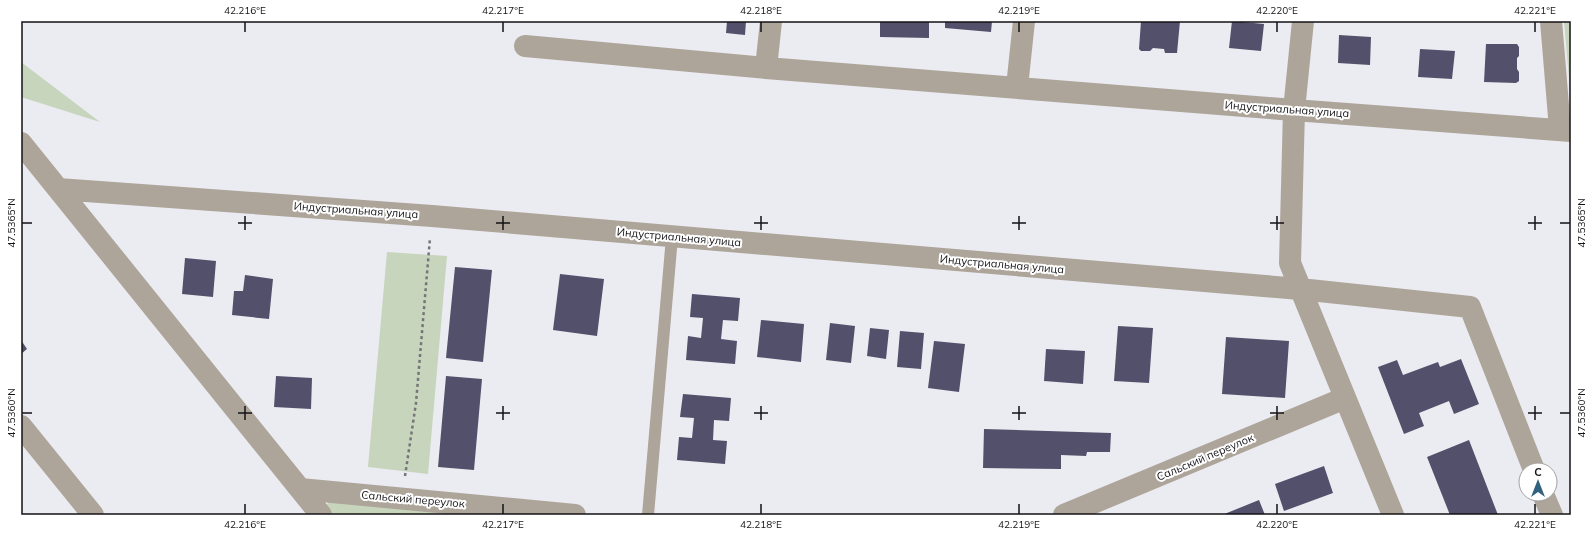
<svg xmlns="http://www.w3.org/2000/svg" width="1592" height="536" font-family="Mulish,sans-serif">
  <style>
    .green { fill: #c7d5bd }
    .building { fill: #52506a }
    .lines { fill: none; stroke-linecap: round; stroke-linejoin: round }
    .path { stroke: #757579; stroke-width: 2.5; stroke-dasharray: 3 3; stroke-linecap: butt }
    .lane { stroke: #aea59a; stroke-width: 12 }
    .street { stroke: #aea59a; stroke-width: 22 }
    .ticks { fill: none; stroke: #131215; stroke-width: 1.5 }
    .labels { text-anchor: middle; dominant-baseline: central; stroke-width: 4; stroke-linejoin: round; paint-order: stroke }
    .street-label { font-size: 11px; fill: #131215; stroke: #fff }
    .neatline { fill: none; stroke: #131215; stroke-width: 1.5 }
    .ticks-label { font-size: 10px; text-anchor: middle; fill: #131215 }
  </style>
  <rect width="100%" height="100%" fill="#ebebf2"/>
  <path class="green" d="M1564 21H1571V101Z
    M21 62 100 122 21 97Z
    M387 252 447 256 428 474 368 467Z
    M330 501 480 515H330L324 507Z"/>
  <path class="building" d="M727 21H746L745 35 726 33Z
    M880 21H929V38L880 37Z
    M945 21H992L991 32 945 28Z
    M1141 21H1180L1177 53H1165L1164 49 1153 48 1150 51H1141L1139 49Z
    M1232 21 1264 24 1261 51 1229 48Z
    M1339 35 1371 37 1370 65 1338 63Z
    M1486 44H1517L1519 47V56L1517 58V69L1519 72V81L1516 83 1484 82Z
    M1420 49 1455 51 1452 79 1418 77Z
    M185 258 216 261 213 297 182 294Z
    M455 267 492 270 483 362 446 358Z
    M560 274 604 279 597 336 553 330Z
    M245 275 273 279 269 319 232 315 234 291H243Z
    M692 294 740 298 738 321 723 320 721 339 737 341 735 364 686 360 688 336 701 338 703 318 690 317Z
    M761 320 804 324 801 362 757 357Z
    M830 323 855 326 851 363 826 360Z
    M1118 326 1153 328 1149 383 1114 381Z
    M870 328 889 330 886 359 867 356Z
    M900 331 924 333 921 369 897 367Z
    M1226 337 1289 341 1285 398 1222 394Z
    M21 340 27 349 21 354Z
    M934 341 965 344 959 392 928 388Z
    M1046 349 1085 351 1083 384 1044 381Z
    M1461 359 1479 404 1454 414 1449 401 1419 413 1424 426 1404 434 1378 367 1397 360 1403 375 1438 362 1440 367Z
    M276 376 312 378 311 409 274 407Z
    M446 376 482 379 474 470 438 467Z
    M683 394 731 398 729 421 714 420 713 440 727 441 725 464 677 460 679 437 692 438 694 418 680 417Z
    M984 429 1111 433 1110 452H1087L1086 456 1061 455V469L983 468Z
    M1469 440 1498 515H1450L1427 457Z
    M1324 466 1333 493 1284 511 1275 484Z
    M1259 500 1265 515H1222Z"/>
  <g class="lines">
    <path class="path" d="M405 476 416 403 430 238"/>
    <path class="lane" d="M648 515 672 237"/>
    <path class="street" d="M1303 21 1294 110 1290 263 1393 515
      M1551 21 1560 129
      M525 46 766 68 1294 110 1571 131
      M766 68 771 21
      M1017 87 1024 21
      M21 143 321 515
      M58 189 432 216 1300 289 1470 307 1534 470
      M21 426 93 515
      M300 489 575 515
      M1543 494 1552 515
      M1064 515 1345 398"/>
  </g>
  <path class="ticks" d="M245 22V32M503 22V32M761 22V32M1019 22V32M1277 22V32M1535 22V32M245 216V230M503 216V230M761 216V230M1019 216V230M1277 216V230M1535 216V230M22 223H32M238 223H252M496 223H510M754 223H768M1012 223H1026M1270 223H1284M1528 223H1542M1560 223H1570M245 406V420M503 406V420M761 406V420M1019 406V420M1277 406V420M1535 406V420M22 413H32M238 413H252M496 413H510M754 413H768M1012 413H1026M1270 413H1284M1528 413H1542M1560 413H1570M245 504V514M503 504V514M761 504V514M1019 504V514M1277 504V514M1535 504V514"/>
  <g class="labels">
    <g class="street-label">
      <text transform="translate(1287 109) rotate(4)">Индустриальная улица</text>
      <text transform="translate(356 210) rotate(4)">Индустриальная улица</text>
      <text transform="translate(679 237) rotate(5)">Индустриальная улица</text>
      <text transform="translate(1002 264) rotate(5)">Индустриальная улица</text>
      <text transform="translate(1205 457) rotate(-23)">Сальский переулок</text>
      <text transform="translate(413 499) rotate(5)">Сальский переулок</text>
    </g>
  </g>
  <rect width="1592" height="536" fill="none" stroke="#ffffff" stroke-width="44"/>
  <g transform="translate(1538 482)"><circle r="19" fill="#ffffff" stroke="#a1a0a1"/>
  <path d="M0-3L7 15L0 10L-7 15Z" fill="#30617f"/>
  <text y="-6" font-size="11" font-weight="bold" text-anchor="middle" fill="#131215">С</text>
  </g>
  <rect x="22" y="22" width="1548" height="492" class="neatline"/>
  <g class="ticks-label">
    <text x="245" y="14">42.216°E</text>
    <text x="503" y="14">42.217°E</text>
    <text x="761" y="14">42.218°E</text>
    <text x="1019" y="14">42.219°E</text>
    <text x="1277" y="14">42.220°E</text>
    <text x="1535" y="14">42.221°E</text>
    <text transform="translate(11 223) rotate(-90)" y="4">47.5365°N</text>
    <text transform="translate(1581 223) rotate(-90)" y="4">47.5365°N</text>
    <text transform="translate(11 413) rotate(-90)" y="4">47.5360°N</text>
    <text transform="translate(1581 413) rotate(-90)" y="4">47.5360°N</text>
    <text x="245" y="528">42.216°E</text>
    <text x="503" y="528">42.217°E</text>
    <text x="761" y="528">42.218°E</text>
    <text x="1019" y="528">42.219°E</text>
    <text x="1277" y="528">42.220°E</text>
    <text x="1535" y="528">42.221°E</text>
  </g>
</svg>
